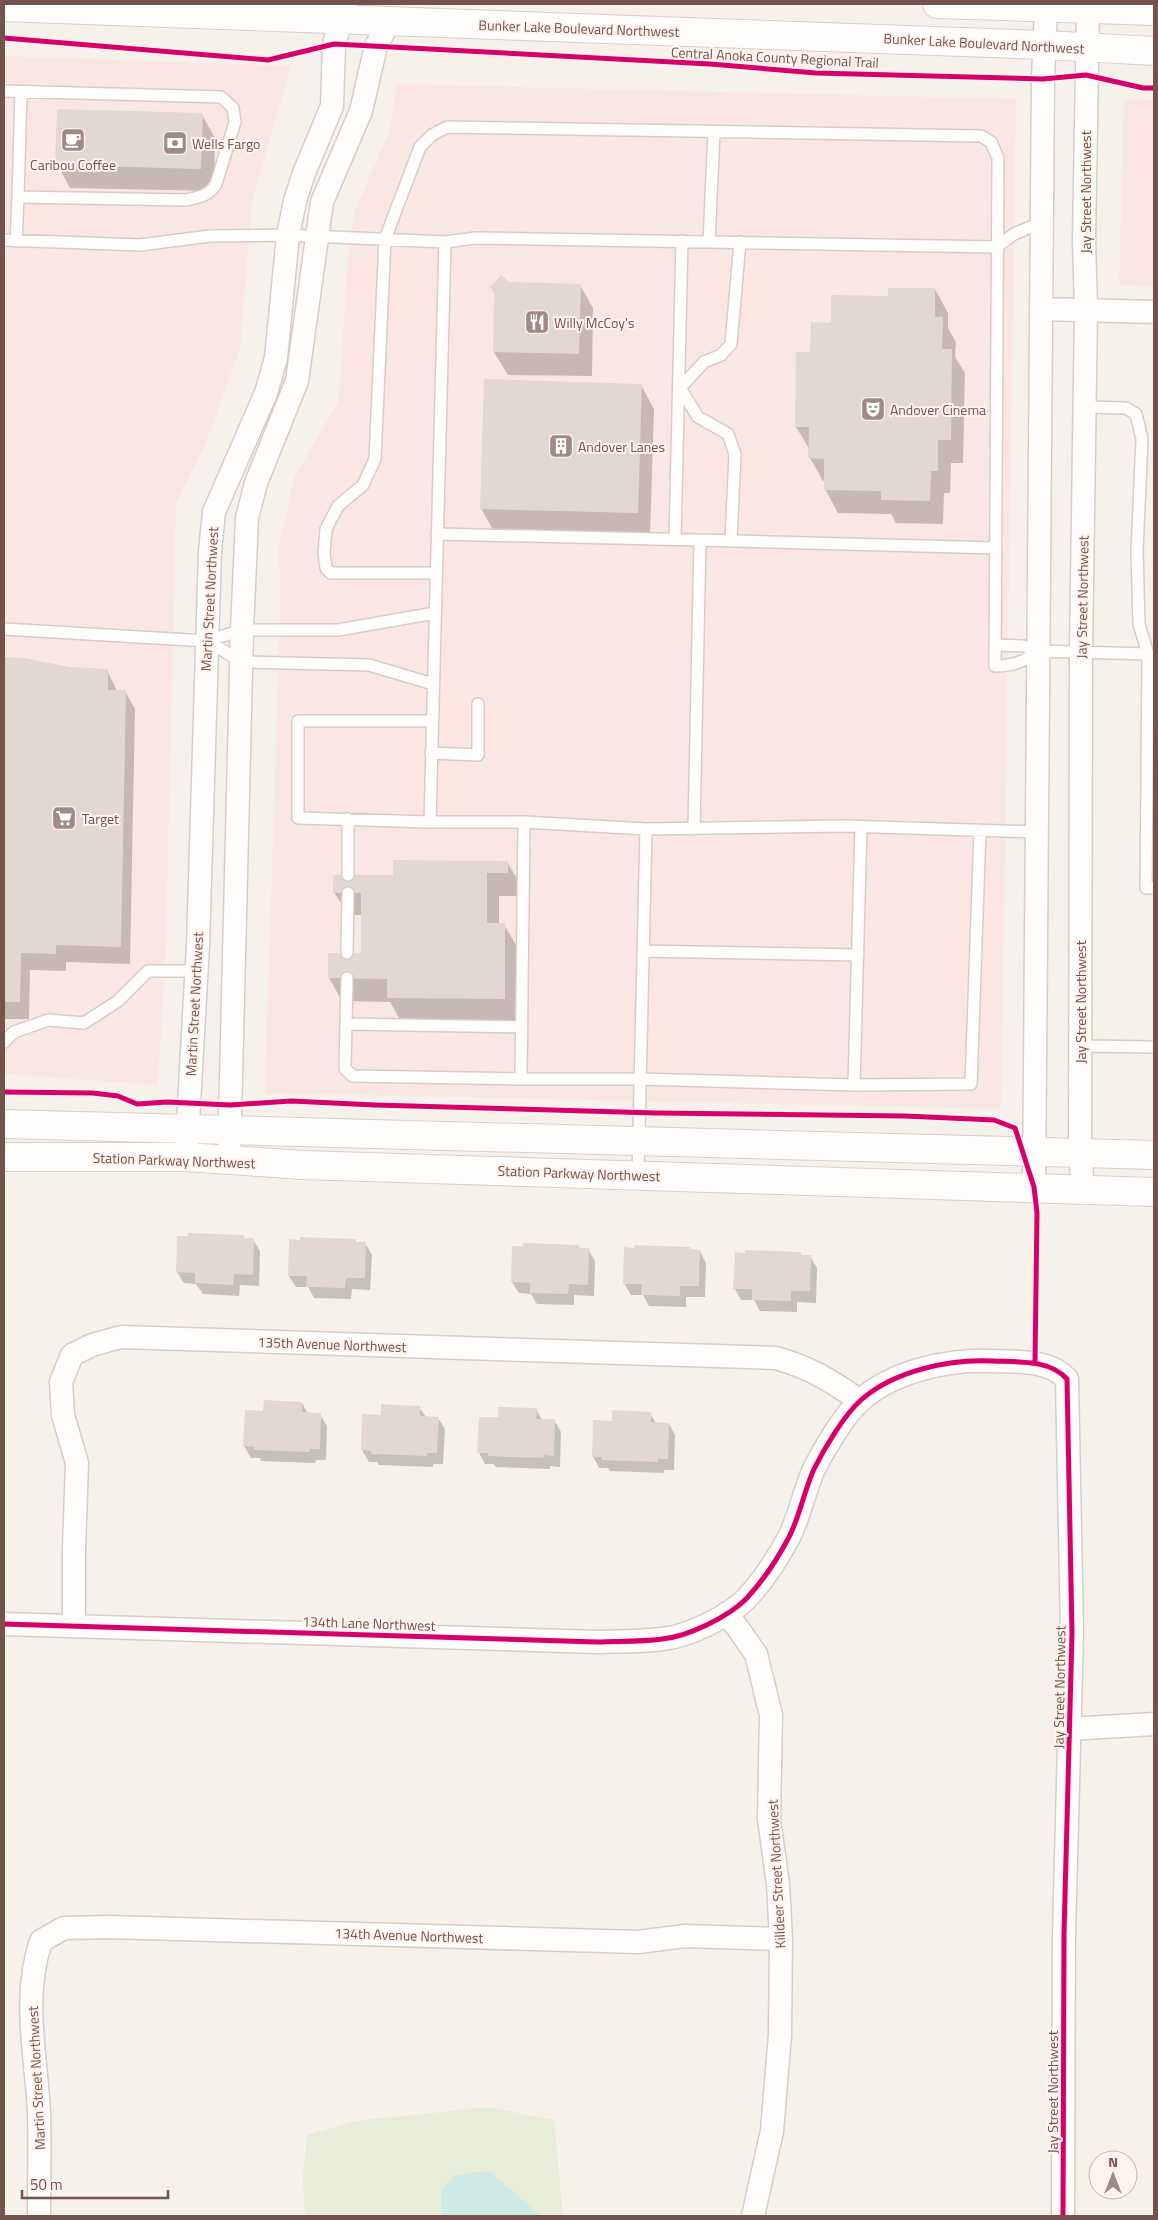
<svg xmlns="http://www.w3.org/2000/svg" width="1158" height="2220" font-family="'Titillium Web',sans-serif">
  <style>
    .commercial { fill: #fae7e3 }
    .green { fill: #e8edd7 }
    .water { fill: #cee9e6 }
    .shadow { fill: #0003 }
    .building { fill: #e3d7d3 }
    .lines { fill: none; stroke-linecap: round; stroke-linejoin: round }
    .lane-casing { stroke: #d6ccc8; stroke-width: 14 }
    .street-casing { stroke: #d6ccc8; stroke-width: 25 }
    .secondary-casing { stroke: #d8ceca; stroke-width: 30 }
    .lane { stroke: #fefdfc; stroke-width: 11 }
    .street { stroke: #fefdfc; stroke-width: 22 }
    .secondary { stroke: #fefdfc; stroke-width: 28 }
    .cycleway-casing { stroke: #fef4ed; stroke-width: 8 }
    .cycleway { stroke: #d6006c; stroke-width: 5 }
    .labels { text-anchor: middle; dominant-baseline: central; stroke-width: 4; stroke-linejoin: round; paint-order: stroke }
    .street-label { font-size: 14px; fill: #75524c; stroke: #fef4ed }
    .poi-label { font-size: 14px; fill: #75524c; stroke: #fef4ed; text-anchor: start }
  </style>
  <rect width="100%" height="100%" fill="#f7f1ec"/>
  <path class="commercial" d="M4 56 291 66 252 200 240 348 206 443 176 503 166 942 158 1085 4 1074Z
    M397 84 1016 99 1001 1109 265 1093 280 616 279 547 294 478 339 400 348 258 355 211 390 130Z
    M1124 99 1154 100V286L1119 285Z"/>
  <path class="green" d="M488 2107 554 2120 563 2216H305L303 2178 307 2135 356 2121Z"/>
  <path class="water" d="M489 2171 541 2216H442L441 2191 455 2175Z"/>
  <path class="shadow" d="M202 115 215 138 214 191 70 188 57 164Z
    M509 283 580 285 593 308 592 376 508 375 494 352 495 295 491 287Z
    M935 289 948 313V328L956 342 955 357 965 373 963 463H951L950 493H944L943 524 896 523 891 514 838 513 825 489V481H823L810 458V450L796 427 812 353 832 324 889 297Z
    M641 385 654 409 650 536 494 532 481 508Z
    M4 659H24L69 669 107 670 117 691H125L135 709 130 964 66 962V971L30 970 29 1019H4Z
    M507 862 521 885V896H499V925H504L518 948V1021H401L390 1002 342 1001 329 978V954H362V915H348L334 892 395 876Z
    M189 1237 253 1240 260 1251 259 1286 240 1285 239 1296 203 1294 196 1284 184 1283 177 1272Z
    M355 1240 357 1243H365L372 1255 370 1290 352 1289 351 1299 314 1298 308 1287H296L289 1276 301 1241Z
    M578 1246 580 1249H588L595 1261 594 1296 574 1295V1305L537 1304 531 1294 519 1293 512 1282Z
    M690 1248 691 1251H700L706 1263 705 1297H686V1307L649 1306 643 1295H631L624 1283Z
    M800 1253 802 1256H810L817 1268 816 1303 797 1302V1312L760 1311 754 1300H741L735 1289 746 1254Z
    M302 1403 308 1414H320L327 1426 326 1460H316L315 1463 261 1461 260 1458H251L244 1446 246 1411 265 1412Z
    M419 1407 426 1417 438 1418 445 1429 443 1464H433V1467L379 1465 377 1462H369L362 1450 382 1416Z
    M536 1409 542 1420H554L561 1432 560 1467 550 1466V1469L496 1467 494 1464H485L479 1453 499 1419Z
    M650 1413 656 1424H669L675 1435 674 1470H664V1473L610 1471 608 1468H599L593 1456Z"/>
  <path class="building" d="M57 109 203 113 201 169 55 165Z
    M501 275 509 282 581 284 579 354 493 352 494 292 490 287Z
    M888 288H935V317H943L942 349H952L951 440H938V471H931L930 501 881 500V491L824 490V459L808 458 809 427H795L796 352H810L811 322 831 323V295L888 296Z
    M484 379 642 384 638 513 480 509Z
    M4 657 24 658 70 667 108 669V690H126L121 947 56 945V954L21 953 20 1002H4Z
    M393 860 508 861V873H487V923H505V999L387 998V979L328 978V953H361V893H333V875H393Z
    M188 1233 244 1235V1238H254L253 1275 234 1274 233 1285 195 1283V1273L176 1272 177 1236H188Z
    M300 1237 356 1239 355 1242H366L365 1278H346L345 1288 306 1287 307 1276H288L289 1239 300 1240Z
    M523 1243 579 1245 578 1248H589L588 1285 569 1284 568 1294 530 1293V1283L511 1282 512 1246H523Z
    M634 1245 690 1247V1249L700 1250 699 1286H680V1296L641 1295 642 1284H623L624 1247 634 1248Z
    M745 1250 801 1252V1255H811L810 1291H791V1301L752 1300V1289H733L735 1252 745 1253Z
    M264 1400 302 1402V1412L321 1413 320 1449H310L309 1452 254 1450V1447L243 1446 245 1410 263 1411Z
    M381 1404 420 1406V1416L439 1417 437 1453H427V1456L371 1454V1451L361 1450 362 1414 381 1415Z
    M498 1407 537 1408 536 1419H555L554 1456 544 1455V1458L488 1456V1453H477L479 1417H498Z
    M612 1410 651 1412V1422L669 1423 668 1459H658V1462L602 1460V1457H592L593 1420 612 1421Z"/>
  <g class="lines">
    <defs>
      <path id="lane" d="M4 91 221 97 233 108 235 122 216 184C209 196 199 197 186 200L18 197 16 241
        M18 197 21 92
        M4 240 140 245 210 236 288 235 445 242 430 822H524L646 829 845 826 1037 832
        M445 242 475 238 996 247 1014 234 1042 222
        M709 242 714 132
        M1085 407 1126 408 1136 414 1142 439 1137 551 1139 624 1148 654
        M437 534 700 540 694 829
        M675 539 682 241
        M700 540 996 548
        M731 540 735 454 728 434 698 417 680 388 704 362 721 355 731 344 740 242
        M436 573H331L326 568 324 554 326 529 338 506 363 485 375 459 385 239 420 147 432 135 447 127 981 136 991 142 998 158 995 666C1012 666 1024 662 1038 651L1023 646 996 645
        M4 629 207 641 242 630H338L435 613
        M207 641 242 662 369 665 433 684
        M1038 651 1148 654 1146 888H1154
        M431 753 478 755V704
        M430 822 298 818V721H432
        M524 822 521 1079H640L854 1085
        M861 827 854 1085 971 1084 980 830
        M348 875V819
        M643 951 858 955
        M347 953 348 893
        M347 978 345 1069 353 1076 521 1079
        M346 1024 522 1027
        M4 1042 14 1032 48 1020 84 1023 118 1001 148 971H196
        M1080 1046 1154 1047
        M638 1175 646 829"/>
      <path id="street" d="M1041 309 1154 312
        M186 1157 198 945 210 551 214 512 266 393 276 358 288 235 295 201 304 173 332 106 334 44 346 4
        M229 1160 242 630 247 518 256 483 297 381 322 202 361 111 376 46 390 21
        M1034 1187 1043 79 1046 7
        M1083 1190 1080 1152 1081 652 1086 309 1084 240 1088 9
        M727 1613 756 1654 771 1715 769 1819 778 1884 781 1939 780 2035 772 2131 753 2216
        M4 1624 597 1642C619 1641 640 1642 662 1639 687 1637 728 1617 746 1599 762 1582 778 1558 789 1537 800 1516 804 1491 814 1469 824 1449 844 1415 861 1400 894 1371 948 1359 992 1361 1016 1362 1049 1359 1067 1379L1072 1633 1064 1934 1063 2216
        M74 1626V1548L77 1463 63 1415 61 1382 72 1355 92 1345 121 1337 776 1358C811 1368 830 1380 860 1401
        M1069 1729 1154 1724
        M39 2216C39 2182 40 2147 39 2112 36 2055 22 1997 41 1941L64 1928 109 1927 638 1942 685 1936 781 1939"/>
      <path id="secondary" d="M937 4 1154 11
        M4 7 1045 45 1154 51
        M4 1124 1154 1155
        M4 1157H186L303 1165 1154 1192"/>
    </defs>
    <use href="#lane" class="lane-casing"/>
    <use href="#street" class="street-casing"/>
    <use href="#secondary" class="secondary-casing"/>
    <use href="#lane" class="lane"/>
    <use href="#street" class="street"/>
    <use href="#secondary" class="secondary"/>
    <defs>
      <path id="cycleway" d="M4 38 268 60 334 44 710 64 816 73 1043 79 1086 75 1143 88H1154
        M4 1092 93 1093 118 1096 137 1104 167 1102 230 1105 291 1101 375 1105 656 1113 905 1116 994 1120 1015 1128 1034 1187 1037 1213 1035 1362
        M4 1624 597 1642C619 1641 640 1642 662 1639 687 1637 728 1617 746 1599 762 1582 778 1558 789 1537 800 1516 804 1491 814 1469 824 1449 844 1415 861 1400 894 1371 948 1359 992 1361 1016 1362 1049 1359 1067 1379L1072 1633 1064 1934 1063 2216"/>
    </defs>
    <use href="#cycleway" class="cycleway-casing"/>
    <use href="#cycleway" class="cycleway"/>
  </g>
  <defs>
    <symbol id="cafe-square" viewBox="-11 -11 22 22"><rect x="-9" y="-9" width="18" height="18" rx="4" fill="#a28a84" stroke="#fef4ed"/><path d="M-5.5-4.5H6V0H3Q3 3.5 0 3.5H-2.5Q-5.5 3.5-5.5 0ZM3-3.2v2h1.7v-2ZM-6 4.5H4V6H-6Z" fill="#fff"/></symbol>
    <symbol id="bank-square" viewBox="-11 -11 22 22"><rect x="-9" y="-9" width="18" height="18" rx="4" fill="#a28a84" stroke="#fef4ed"/><path d="M-6-4H6V4H-6ZM0-2.3a2.3 2.3 0 1 0 0 4.6a2.3 2.3 0 1 0 0-4.6Z" fill="#fff"/></symbol>
    <symbol id="restaurant-square" viewBox="-11 -11 22 22"><rect x="-9" y="-9" width="18" height="18" rx="4" fill="#a28a84" stroke="#fef4ed"/><path d="M-5-6h1v4h1v-4h1v4h1v-4h1v5L-1.5 .5V6h-2V.5L-5-1ZM5-6V6H3V1.5H1.5Q1.5-4 5-6Z" fill="#fff"/></symbol>
    <symbol id="theatre-square" viewBox="-11 -11 22 22"><rect x="-9" y="-9" width="18" height="18" rx="4" fill="#a28a84" stroke="#fef4ed"/><path d="M-5-5.5Q0-4 5-5.5V0Q5 5 0 6Q-5 5-5 0ZM-3.3-2.5H-1v1.5H-3.3ZM1-2.5H3.3v1.5H1ZM-2.8 1Q0 5.5 2.8 1Z" fill="#fff"/></symbol>
    <symbol id="building-square" viewBox="-11 -11 22 22"><rect x="-9" y="-9" width="18" height="18" rx="4" fill="#a28a84" stroke="#fef4ed"/><path d="M-4-6H4V6H1V3H-1V6H-4ZM-2.5-4.3h1.7v1.8h-1.7ZM.8-4.3h1.7v1.8H.8ZM-2.5-1h1.7V.8h-1.7ZM.8-1h1.7V.8H.8Z" fill="#fff"/></symbol>
    <symbol id="supermarket-square" viewBox="-11 -11 22 22"><rect x="-9" y="-9" width="18" height="18" rx="4" fill="#a28a84" stroke="#fef4ed"/><path d="M-6-5.5h2.5l.6 2H6L4.5 2H-2.5L-4.4-4H-6ZM-1.5 3.2a1.3 1.3 0 1 0 .1 0ZM3 3.2a1.3 1.3 0 1 0 .1 0Z" fill="#fff"/></symbol>
  </defs>
  <g fill-rule="evenodd">
    <use href="#cafe-square" x="59" y="126" width="28" height="28"/>
    <use href="#bank-square" x="161" y="129" width="28" height="28"/>
    <use href="#restaurant-square" x="523" y="308" width="28" height="28"/>
    <use href="#theatre-square" x="859" y="395" width="28" height="28"/>
    <use href="#building-square" x="547" y="432" width="28" height="28"/>
    <use href="#supermarket-square" x="50" y="804" width="28" height="28"/>
  </g>
  <g class="labels">
    <g class="street-label">
      <text transform="translate(579 28) rotate(2)">Bunker Lake Boulevard Northwest</text>
      <text transform="translate(984 43) rotate(3)">Bunker Lake Boulevard Northwest</text>
      <text transform="translate(775 57) rotate(3)">Central Anoka County Regional Trail</text>
      <text transform="translate(1085 192) rotate(-90)">Jay Street Northwest</text>
      <text transform="translate(1082 597) rotate(-89)">Jay Street Northwest</text>
      <text transform="translate(209 599) rotate(-87)">Martin Street Northwest</text>
      <text transform="translate(1080 1002) rotate(-90)">Jay Street Northwest</text>
      <text transform="translate(194 1004) rotate(-87)">Martin Street Northwest</text>
      <text transform="translate(174 1160) rotate(2)">Station Parkway Northwest</text>
      <text transform="translate(579 1173) rotate(2)">Station Parkway Northwest</text>
      <text transform="translate(332 1344) rotate(2)">135th Avenue Northwest</text>
      <text transform="translate(369 1623) rotate(2)">134th Lane Northwest</text>
      <text transform="translate(1059 1687) rotate(-89)">Jay Street Northwest</text>
      <text transform="translate(776 1874) rotate(-93)">Killdeer Street Northwest</text>
      <text transform="translate(409 1935) rotate(2)">134th Avenue Northwest</text>
      <text transform="translate(36 2078) rotate(-93)">Martin Street Northwest</text>
      <text transform="translate(1052 2092) rotate(-90)">Jay Street Northwest</text>
    </g>
    <g class="poi-label">
      <text x="192" y="143">Wells Fargo</text>
      <text x="73" y="164" text-anchor="middle">Caribou Coffee</text>
      <text x="554" y="322">Willy McCoy's</text>
      <text x="890" y="409">Andover Cinema</text>
      <text x="578" y="446">Andover Lanes</text>
      <text x="82" y="818">Target</text>
    </g>
  </g>
  <rect width="1158" height="2220" fill="none" stroke="#75524c" stroke-width="10"/>
  <g transform="translate(1113 2175)"><circle r="24" fill="#fef4ed" stroke="#c7b3ad"/>
  <path d="M0-4L9 19L0 12L-9 19Z" fill="#a28a84"/>
  <text y="-8" font-size="14" font-weight="bold" text-anchor="middle" fill="#75524c">N</text>
  </g>
  <path d="M22 2190v8h146v-8" fill="none" stroke="#75524c" stroke-width="2.5"/>
  <text x="30" y="2190" font-size="15" fill="#75524c" stroke="#fef4ed" stroke-width="4" paint-order="stroke">50 m</text>
</svg>
